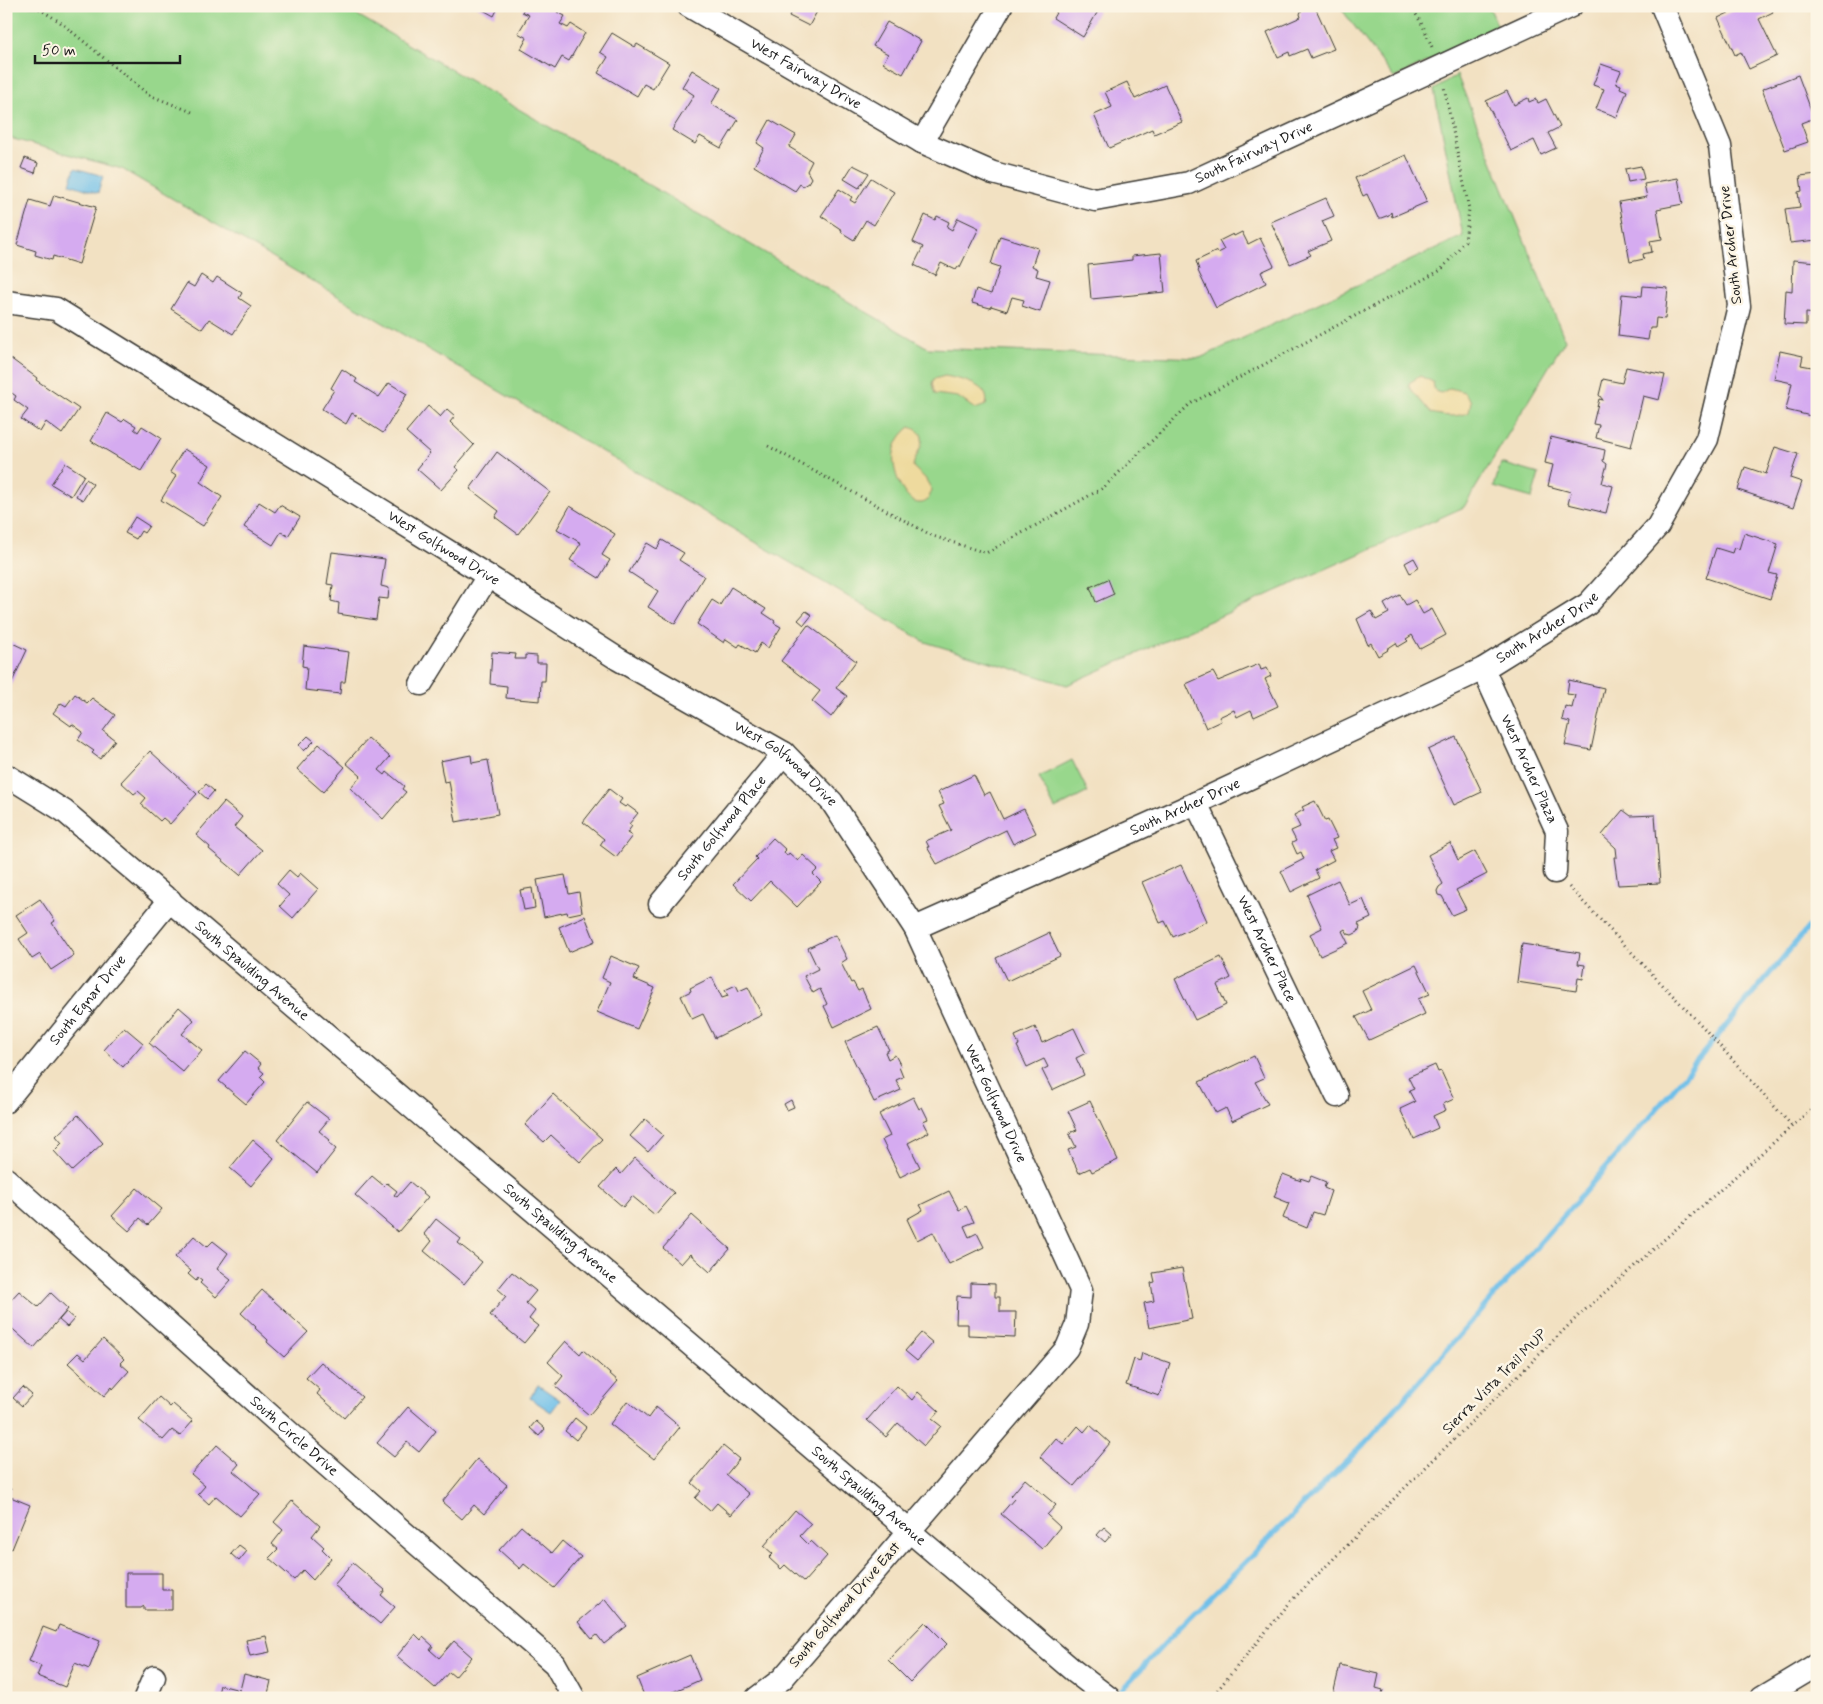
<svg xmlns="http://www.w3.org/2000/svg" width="1823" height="1704" font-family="Mynerve,sans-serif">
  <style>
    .green { fill: #98d78c; stroke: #5a7a54 }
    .sand { fill: #eeda9e; stroke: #857b5d }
    .water { fill: #6ebfe9; stroke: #456e82 }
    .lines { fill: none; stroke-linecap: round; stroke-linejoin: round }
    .stream { stroke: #6ebfe9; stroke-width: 5.5 }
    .building { fill: #d5abf0 }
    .minor-casing { stroke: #3c3a35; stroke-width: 25 }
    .path { stroke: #3c3a35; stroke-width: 3; stroke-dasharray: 1 4; stroke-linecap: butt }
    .minor { stroke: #fff; stroke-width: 22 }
    .labels { text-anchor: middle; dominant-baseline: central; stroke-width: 5; stroke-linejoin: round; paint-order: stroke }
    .street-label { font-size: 15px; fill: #1c1c1c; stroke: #fcf5e5 }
  </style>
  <rect width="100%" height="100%" fill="#fcf5e5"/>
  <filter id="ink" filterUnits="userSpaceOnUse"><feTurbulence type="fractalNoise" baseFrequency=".02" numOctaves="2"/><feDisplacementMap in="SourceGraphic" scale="10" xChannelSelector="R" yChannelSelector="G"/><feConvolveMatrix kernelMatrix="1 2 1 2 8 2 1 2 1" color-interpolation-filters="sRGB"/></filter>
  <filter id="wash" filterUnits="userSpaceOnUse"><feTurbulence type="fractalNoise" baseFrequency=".0096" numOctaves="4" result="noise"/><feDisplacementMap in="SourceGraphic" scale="20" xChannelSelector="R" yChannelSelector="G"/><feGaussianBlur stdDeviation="1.12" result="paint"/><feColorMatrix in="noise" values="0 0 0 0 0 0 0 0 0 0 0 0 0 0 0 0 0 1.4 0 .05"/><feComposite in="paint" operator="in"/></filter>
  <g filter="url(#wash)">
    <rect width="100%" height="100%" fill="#f2e1c2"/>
    <path class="green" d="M6 6H342L928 348 1200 358 1463 236 1434 90 1457 75 1565 340 1464 507 1067 685 925 642 122 169 6 137Z
      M1339 6H1489L1498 27 1394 78Z
      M1501 463 1539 474 1532 498 1494 487Z
      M1072 760 1088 792 1055 809 1039 777Z"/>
    <path class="sand" d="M945 376C960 379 992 385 986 405L975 409 958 397 935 394 932 384 934 379Z
      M1420 376 1433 382 1434 388 1437 392 1441 393 1450 388 1464 392 1471 401 1469 412C1457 418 1443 416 1431 413L1409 387V383Z
      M910 427C935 435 914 453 913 467L925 478 932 490 928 500C926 501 924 503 921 503 903 505 891 467 894 453 896 442 901 434 910 427Z"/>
    <path class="water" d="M75 168 103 176 98 193 70 184Z
      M538 1385 560 1400 551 1412 530 1398Z"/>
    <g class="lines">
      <path class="stream" d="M1114 1698 1178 1629 1369 1439 1655 1111 1817 917"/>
    </g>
    <g id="blocks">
      <path class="building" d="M476 6H499L494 16Z
        M525 6H560L557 12 565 16 560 24 568 28 571 24 585 33 569 61 562 57 555 69 521 49 527 38 518 33 529 15 522 12Z
        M794 6H820L809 26 789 16Z
        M1060 6H1101L1083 37 1053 18Z
        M1307 6 1315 7 1334 49 1311 58 1307 49 1290 56 1289 52 1278 57 1267 32 1301 17 1300 14 1302 9Z
        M1743 6H1770L1773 12 1759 19 1777 56 1749 69 1741 52 1735 55 1718 18Z
        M887 22 921 41 903 74 883 63 888 54 873 46Z
        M612 33 635 47 637 44 669 63 653 89 644 84 637 96 598 73 608 57 600 52Z
        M1601 64 1621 71 1616 83 1621 85 1620 88 1627 91 1617 117 1596 109 1604 89 1593 85Z
        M692 70 721 88 711 104 738 120 721 148 700 136 695 144 672 130 694 95 682 87Z
        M1798 75 1814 118 1801 123 1808 142 1785 150 1762 89Z
        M1127 82 1135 99 1165 85 1182 122 1154 134 1152 129 1109 148 1094 115 1112 107 1105 92Z
        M1507 91 1514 105 1528 98 1529 102 1536 99 1538 103 1546 99 1560 127 1548 133 1556 148 1541 155 1534 140 1511 151 1486 101Z
        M770 120 796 135 789 147 812 161 807 171 811 178 808 183 803 186 800 184 795 191 754 166 764 148 757 143Z
        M1406 155 1427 202 1392 217 1391 212 1389 215 1381 218H1378L1367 194 1363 196 1355 178Z
        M25 158 38 163 35 173 21 168Z
        M853 165 869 173 859 188 844 179Z
        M1641 166 1644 179 1628 182 1625 169Z
        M1817 174V240L1790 243 1785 209 1800 207 1798 192 1802 191 1800 176Z
        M871 178 894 192 874 225 866 220 854 240 841 232 842 230 821 216 839 189 852 197 850 200 855 203Z
        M1678 178 1683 204 1657 209 1662 239 1650 241 1652 252 1643 254 1644 259 1630 262 1619 202 1647 197 1644 184Z
        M54 195 96 207 79 264 53 256 52 260 35 255 36 251 17 245 30 200 50 206Z
        M1326 198 1334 216 1322 221 1331 241 1308 251 1311 255 1290 264 1271 222Z
        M925 215 935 220 937 216 949 222 947 227 952 230 958 218 979 228 960 267H958L956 270 941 263 935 275 914 265 923 247 913 242Z
        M1242 232 1248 244 1260 238 1274 266 1261 272 1266 283 1216 308 1198 271 1199 270 1196 261 1217 251 1218 253 1224 250 1219 241 1233 234 1234 236Z
        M1000 236 1038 248 1032 266 1038 269 1036 276 1050 280 1040 312 1022 306 1024 300 1012 297 1007 311 991 306 990 308 972 303 976 289 991 294 1000 267 991 264Z
        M1161 253 1165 292 1091 299 1088 265 1132 260V256Z
        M1793 260 1817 262V314L1806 313V325L1784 324 1786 290 1792 291Z
        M201 275 213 283 217 277 242 293 239 298 251 306 233 334 209 319 202 329 171 309 187 283 194 287Z
        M1643 286 1668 288 1665 319 1656 318 1655 328H1650L1648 340 1618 336 1622 294 1642 296Z
        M1780 351 1803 356 1801 365 1817 368V406L1815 417 1786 410 1792 383 1774 379Z
        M10 358 37 378 36 380 79 409 62 434 46 422 40 432 21 419 28 410 14 400 16 396 6 389V363Z
        M1626 367 1665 375 1659 400 1643 396 1631 447 1596 438 1599 425 1593 424 1599 399 1603 400 1599 395 1603 379 1622 383Z
        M342 369 357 379 355 382 379 397 389 383 407 394 383 433 352 413 346 424 322 409 334 390 331 388Z
        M428 406 440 417 447 409 455 416 450 422 474 445 455 467 459 470 441 490 417 469 430 453 406 432Z
        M107 413 122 422 125 419 136 426 134 429 138 432 142 426 161 438 141 471 91 441Z
        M1551 437 1605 450 1603 461 1607 464 1602 483 1613 486 1606 513 1568 504 1571 492 1548 486 1553 465 1545 463Z
        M1775 447 1798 454 1790 478 1802 482 1793 508 1738 490 1745 467 1766 474Z
        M184 449 210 465 200 482 222 497 203 526 161 500 176 476 170 472Z
        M497 452 550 492 518 534 495 517 499 511 470 489Z
        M65 463 84 475 71 496 51 484Z
        M86 479 93 484 83 500 76 496Z
        M259 502 275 512 280 505 300 517 288 536 281 532 273 545 244 527Z
        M570 506 615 534 602 555 610 560 599 578 570 560 581 543 557 529Z
        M135 517 149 526 144 533 141 531 136 539 125 533Z
        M1744 533 1778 544 1769 573 1777 575 1770 599 1706 578 1716 548 1732 553 1734 547 1739 549Z
        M662 540 684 553 679 560 704 576 675 624 648 607 658 591 629 572 647 543 657 549Z
        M332 552 385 559 381 586 389 588 388 599 379 598 376 620 338 614 339 603 331 601 333 585 327 584Z
        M1414 558 1419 567 1410 573 1405 563Z
        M1108 579 1114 594 1096 602 1090 587Z
        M731 587 766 609 763 613 775 621 774 623 781 627 768 648 761 643 755 653 740 644 738 647 726 639 724 643 697 624 712 600 720 605Z
        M1400 595 1406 605 1415 600 1423 614 1432 609 1446 635 1420 649 1412 635 1406 639 1408 641 1398 647 1396 643 1387 649 1388 650 1378 656 1371 643 1368 645 1357 619 1371 611 1376 620 1389 613 1384 604Z
        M806 611 812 615 804 625 798 620Z
        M808 625 856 661 836 688 847 696 831 717 812 701 820 691 781 661Z
        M6 640 27 650 6 695Z
        M304 646 349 652 345 682H341L340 694 305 690 307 667 302 666Z
        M492 652 516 654 515 659H525V655L537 656V663H546L545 681H541L540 701 506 698 507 686 490 684Z
        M1259 664 1261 670 1267 668 1271 676 1265 679 1278 706 1254 717 1251 710 1237 717 1234 710 1219 717 1221 721 1206 728 1186 684 1213 672 1218 681Z
        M1569 680 1604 688 1591 750 1565 745 1570 722 1562 720 1565 706 1572 708 1575 695 1567 694Z
        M75 694 87 703 92 698 115 715 103 731 115 740 100 759 92 753 94 751 78 740 83 732 72 724 71 726 53 713 61 703 66 706Z
        M308 736 314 741 304 751 299 745Z
        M1456 737 1482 792 1454 805 1428 750Z
        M368 738 390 757 379 770 385 775 387 772 404 786 402 789 406 792 383 819 350 788 361 776 346 763Z
        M319 744 345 767 323 792 297 769Z
        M150 751 197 794 170 824 163 818 160 821 141 804 146 798 138 791 134 794 121 782Z
        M471 755 472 763 488 760 498 814 456 822 449 781 444 782 440 761Z
        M974 775 984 795 990 792 1003 819 1024 809 1036 833 1013 844 1006 830 937 864 927 847H929L926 841 951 830 939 806 944 804 938 792Z
        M206 784 214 791 207 799 199 792Z
        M609 789 622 799 619 803 625 807 627 805 638 813 629 824 632 826 627 833 632 836 616 857 600 845 604 839 583 822Z
        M1315 801 1325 821 1328 820 1337 838 1332 840 1336 848 1329 851 1334 860 1315 870 1319 878 1291 892 1281 871 1304 859 1301 852 1297 854 1292 843 1296 841 1291 831 1300 827 1294 815 1304 810 1302 807Z
        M224 802 242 817 234 827 262 850 240 875 209 849 210 847 196 835Z
        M1623 810 1631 816 1655 815 1660 883 1618 885 1614 857H1617L1616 848 1602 835Z
        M773 838 786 850 784 852 787 856 789 853 798 861 803 855 818 869 813 874 821 882 797 907 770 881 751 901 733 884 757 859 755 857Z
        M1450 843 1458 860 1475 851 1487 874 1456 890 1466 909 1452 915 1442 896 1438 895 1437 891 1439 887 1443 884 1428 855Z
        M1181 865 1207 921 1173 937 1165 921 1160 923 1142 882Z
        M289 870 297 877 300 873 318 889 293 918 280 906 289 895 277 884Z
        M565 875 569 894 579 892 582 912 568 915 567 912 544 917 537 880Z
        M1338 880 1350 905 1363 899 1371 918 1358 924 1360 927 1358 932 1352 935 1348 934 1345 929 1342 931 1348 943 1320 956 1310 934 1322 928 1307 895Z
        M532 888 535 908 524 910 520 890Z
        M40 899 55 921 52 923 74 955 51 970 40 954 32 959 19 939 28 933 16 915Z
        M585 916 595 941 569 952 559 927Z
        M1049 933 1060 956 1007 981 996 958Z
        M835 935 847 959 841 963 851 983 853 982 858 991 862 989 871 1009 834 1027 824 1006 827 1004 820 989 813 993 804 976 818 969 808 948Z
        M1522 944 1580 953 1578 964 1585 965 1583 979 1578 978 1576 991 1517 982Z
        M611 956 639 968 634 979 655 988 637 1029 597 1012 610 982 602 978Z
        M1221 957 1231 978 1217 985 1226 1005 1195 1020 1175 979Z
        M1416 965 1430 994 1418 999 1425 1014 1369 1040 1356 1017 1371 1010 1362 991Z
        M712 977 722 998 728 996 725 990 736 985 739 991 748 987 762 1015 715 1038 703 1014 692 1019 681 996 691 991 690 988Z
        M179 1007 194 1020 182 1034 202 1050 183 1072 149 1043Z
        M124 1027 143 1043 123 1067 104 1050Z
        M878 1027 889 1050 885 1052 888 1059 895 1055 901 1066 899 1067 903 1077 896 1080 901 1090 874 1102 845 1042Z
        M1035 1027 1042 1043 1074 1028 1086 1053 1076 1058 1084 1075 1052 1090 1042 1070 1048 1067 1044 1059 1027 1067 1017 1046 1019 1045 1015 1036Z
        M245 1051 261 1064 258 1068 264 1073 260 1077 265 1082 246 1104 219 1081Z
        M1254 1056 1264 1078 1255 1082 1268 1104 1232 1121 1226 1108 1216 1113 1199 1082Z
        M1435 1065 1438 1072 1441 1071 1454 1099 1443 1104 1446 1110 1433 1116 1438 1128 1414 1139 1400 1109 1415 1102 1409 1091 1414 1089 1408 1077Z
        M553 1094 602 1139 580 1162 551 1135 544 1142 525 1125Z
        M913 1097 919 1109 922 1107 928 1119 923 1121 929 1132 908 1143 920 1167 900 1177 882 1140 890 1136 879 1114Z
        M791 1100 794 1107 787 1110 784 1104Z
        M1090 1101 1118 1160 1092 1172 1090 1168 1079 1173 1068 1150 1076 1147 1069 1133 1077 1130 1068 1111Z
        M307 1102 329 1119 319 1131 330 1140 328 1142 336 1149 317 1173 277 1140Z
        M78 1115 103 1143 72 1171 54 1151 62 1143 56 1136Z
        M645 1119 663 1135 648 1152 630 1136Z
        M253 1140 274 1158 251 1186 230 1168Z
        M635 1158 674 1193 655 1215 632 1196 623 1207 600 1187 616 1169 621 1174Z
        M1283 1174 1301 1181 1300 1178 1309 1181 1311 1176 1326 1182 1324 1188 1331 1191 1323 1215 1313 1212 1307 1228 1283 1218 1289 1203 1274 1197Z
        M372 1176 384 1186 387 1183 397 1191 394 1195 397 1197 410 1182 428 1197 398 1232 355 1195Z
        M137 1188 162 1209 148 1225 140 1218 129 1231 112 1216Z
        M949 1191 959 1210 966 1206 974 1222 964 1226 969 1237 977 1233 984 1247 949 1264 933 1232 917 1240 907 1219 923 1210 920 1205Z
        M692 1215 730 1249 710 1272 690 1254 681 1264 663 1248Z
        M436 1219 461 1239 458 1243 482 1262 464 1284 424 1251 432 1241 424 1234Z
        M194 1236 207 1247 213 1241 228 1253 217 1269 231 1280 216 1297 200 1283 202 1281 198 1278 196 1281 188 1274 191 1271 175 1257Z
        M1182 1268 1192 1319 1149 1328 1144 1303 1154 1301 1151 1283 1155 1282 1153 1273Z
        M512 1272 536 1291 526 1303 535 1311 529 1319 538 1326 524 1343 490 1315 506 1296 498 1289Z
        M971 1283 995 1284V1297H1000V1312H1016L1015 1337 968 1335V1324H956L957 1296 971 1297Z
        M262 1290 308 1332 284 1357 267 1342 268 1340 255 1328 256 1327 241 1313Z
        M19 1291 38 1307 51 1293 68 1309 34 1348 6 1323V1305Z
        M66 1312 74 1319 67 1327 59 1320Z
        M921 1333 933 1343 917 1361 905 1351Z
        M103 1339 124 1359 120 1363 129 1371 113 1389 112 1387 104 1396 68 1363 78 1353 85 1359Z
        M566 1341 580 1354 583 1350 618 1381 589 1415 555 1386 563 1376 548 1362Z
        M1142 1353 1170 1363 1159 1396 1126 1385 1134 1359 1140 1361Z
        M321 1362 362 1397 344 1418 317 1394 320 1390 306 1378Z
        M897 1386 912 1400 918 1392 939 1411 932 1419 941 1426 924 1446 898 1423 886 1437 867 1420Z
        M23 1387 32 1395 22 1406 13 1398Z
        M159 1397 170 1407 173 1404 193 1421 180 1436 172 1430 163 1440 139 1420Z
        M627 1401 648 1418 656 1407 680 1427 654 1459 610 1424Z
        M408 1407 436 1431 419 1452 407 1442 394 1457 377 1443Z
        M575 1418 586 1427 576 1440 565 1431Z
        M536 1421 545 1429 539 1436 530 1428Z
        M1090 1425 1110 1443 1074 1486 1040 1457 1056 1438 1063 1444 1078 1426 1084 1432Z
        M217 1445 239 1464 233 1471 260 1494 240 1516 216 1496 209 1504 198 1494 205 1486 191 1474Z
        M723 1446 739 1459 726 1475 749 1494 731 1515 717 1503 710 1511 695 1498 701 1491 692 1483Z
        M477 1459 507 1485 484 1514 474 1505 462 1519 442 1502Z
        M1025 1479 1056 1505 1047 1515 1060 1527 1042 1549 1001 1514 1014 1499 1011 1496Z
        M6 1487 11 1489 8 1496 30 1505 12 1549 6 1547Z
        M292 1501 320 1526 312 1536 324 1547 322 1549 331 1558 313 1580 303 1570 294 1580 269 1558 278 1549 272 1544 283 1530 274 1522Z
        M795 1510 811 1524 800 1536 808 1544 811 1541 827 1556 804 1582 785 1565 781 1569 769 1558 773 1554 764 1546Z
        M521 1526 552 1553 562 1541 581 1557 554 1588 524 1564 520 1569 499 1550Z
        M1104 1527 1112 1534 1105 1542 1097 1535Z
        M239 1545 247 1551 239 1561 231 1554Z
        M353 1563 385 1590 381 1595 395 1607 380 1624 334 1585Z
        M126 1573H162V1590H172V1610H144V1606L141 1608H126Z
        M605 1599 627 1626 604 1644 597 1635 592 1639 578 1622Z
        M925 1622 947 1644 910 1682 888 1660Z
        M59 1625 100 1641 89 1669 75 1663 65 1687 37 1676 41 1666 29 1661 43 1627 56 1632Z
        M415 1634 421 1640 423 1637 433 1646 430 1650 439 1658 454 1641 472 1657 455 1677 449 1672 435 1688 397 1656Z
        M266 1636 270 1652 250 1656 246 1640Z
        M690 1655 700 1680 668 1694 669 1697 666 1698H645L637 1678Z
        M1340 1665 1379 1674 1376 1688 1383 1690 1381 1698H1342L1333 1695Z
        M244 1674 271 1681 267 1698H217L220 1685 240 1690Z"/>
    </g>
  </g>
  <g filter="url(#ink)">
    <use href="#blocks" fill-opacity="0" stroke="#3c3a35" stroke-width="1"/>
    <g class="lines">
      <defs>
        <g id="minor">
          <path id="s1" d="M689 6 922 142 993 173 1095 200 1189 183 1571 6"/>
          <path d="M922 142 1001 6"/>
          <path id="s2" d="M6 302 56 309 488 576 618 659 784 753 832 802 915 928 1081 1290 1077 1324 1067 1348 782 1679 757 1698"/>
          <path id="s3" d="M1483 669 1557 831 1555 872"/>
          <path d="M421 684 488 576"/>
          <path id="s4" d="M6 775 64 811 1075 1672 1109 1698"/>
          <path id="s5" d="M1196 803 1337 1096"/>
          <path id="s6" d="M660 904 784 753"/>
          <path id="s7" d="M915 928 1196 803 1483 669 1588 604 1658 526 1707 439 1739 306 1720 146 1662 6"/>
          <path id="s8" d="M6 1101 170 900"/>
          <path id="s9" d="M6 1179 292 1435 555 1664 574 1698"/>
          <path d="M145 1698 154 1677"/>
          <path d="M1762 1698 1817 1665"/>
        </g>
      </defs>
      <use href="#minor" class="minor-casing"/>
      <path class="path" d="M35 6 60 22 149 95 192 112
        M1411 6 1423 26 1432 47
        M768 446 933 536 986 553 1103 488 1190 404 1441 270 1465 241 1469 209 1444 87
        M1569 887 1702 1026 1792 1126
        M1211 1698 1292 1600 1577 1317 1817 1104"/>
      <use href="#minor" class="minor"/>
    </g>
  </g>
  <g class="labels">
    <g class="street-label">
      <text stroke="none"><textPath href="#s1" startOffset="135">West Fairway Drive</textPath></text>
      <text stroke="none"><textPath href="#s1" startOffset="620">South Fairway Drive</textPath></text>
      <text transform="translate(1731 245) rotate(-96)">South Archer Drive</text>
      <text stroke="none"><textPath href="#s2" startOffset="506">West Golfwood Drive</textPath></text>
      <text stroke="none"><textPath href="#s7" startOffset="701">South Archer Drive</textPath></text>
      <text stroke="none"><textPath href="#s2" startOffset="911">West Golfwood Drive</textPath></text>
      <text stroke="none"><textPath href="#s3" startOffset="110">West Archer Plaza</textPath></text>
      <text stroke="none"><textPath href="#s7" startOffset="296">South Archer Drive</textPath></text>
      <text stroke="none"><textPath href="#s6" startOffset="98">South Golfwood Place</textPath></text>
      <text stroke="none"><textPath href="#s5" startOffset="162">West Archer Place</textPath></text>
      <text stroke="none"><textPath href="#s4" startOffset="315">South Spaulding Avenue</textPath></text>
      <text stroke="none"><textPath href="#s8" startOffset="130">South Egnar Drive</textPath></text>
      <text stroke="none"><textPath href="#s2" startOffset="1316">West Golfwood Drive</textPath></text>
      <text stroke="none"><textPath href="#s4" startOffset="720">South Spaulding Avenue</textPath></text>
      <text transform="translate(1495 1382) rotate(-45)">Sierra Vista Trail MUP</text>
      <text stroke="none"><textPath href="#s9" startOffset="386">South Circle Drive</textPath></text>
      <text stroke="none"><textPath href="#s4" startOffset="1125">South Spaulding Avenue</textPath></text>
      <text transform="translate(845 1605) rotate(-49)">South Golfwood Drive East</text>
    </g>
  </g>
  <rect width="1823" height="1704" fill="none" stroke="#fcf5e5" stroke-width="25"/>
  <path d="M35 55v8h145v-8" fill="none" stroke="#1c1c1c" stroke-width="2.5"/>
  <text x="42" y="55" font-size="15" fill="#1c1c1c" stroke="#fcf5e5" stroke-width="4" paint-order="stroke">50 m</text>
</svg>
